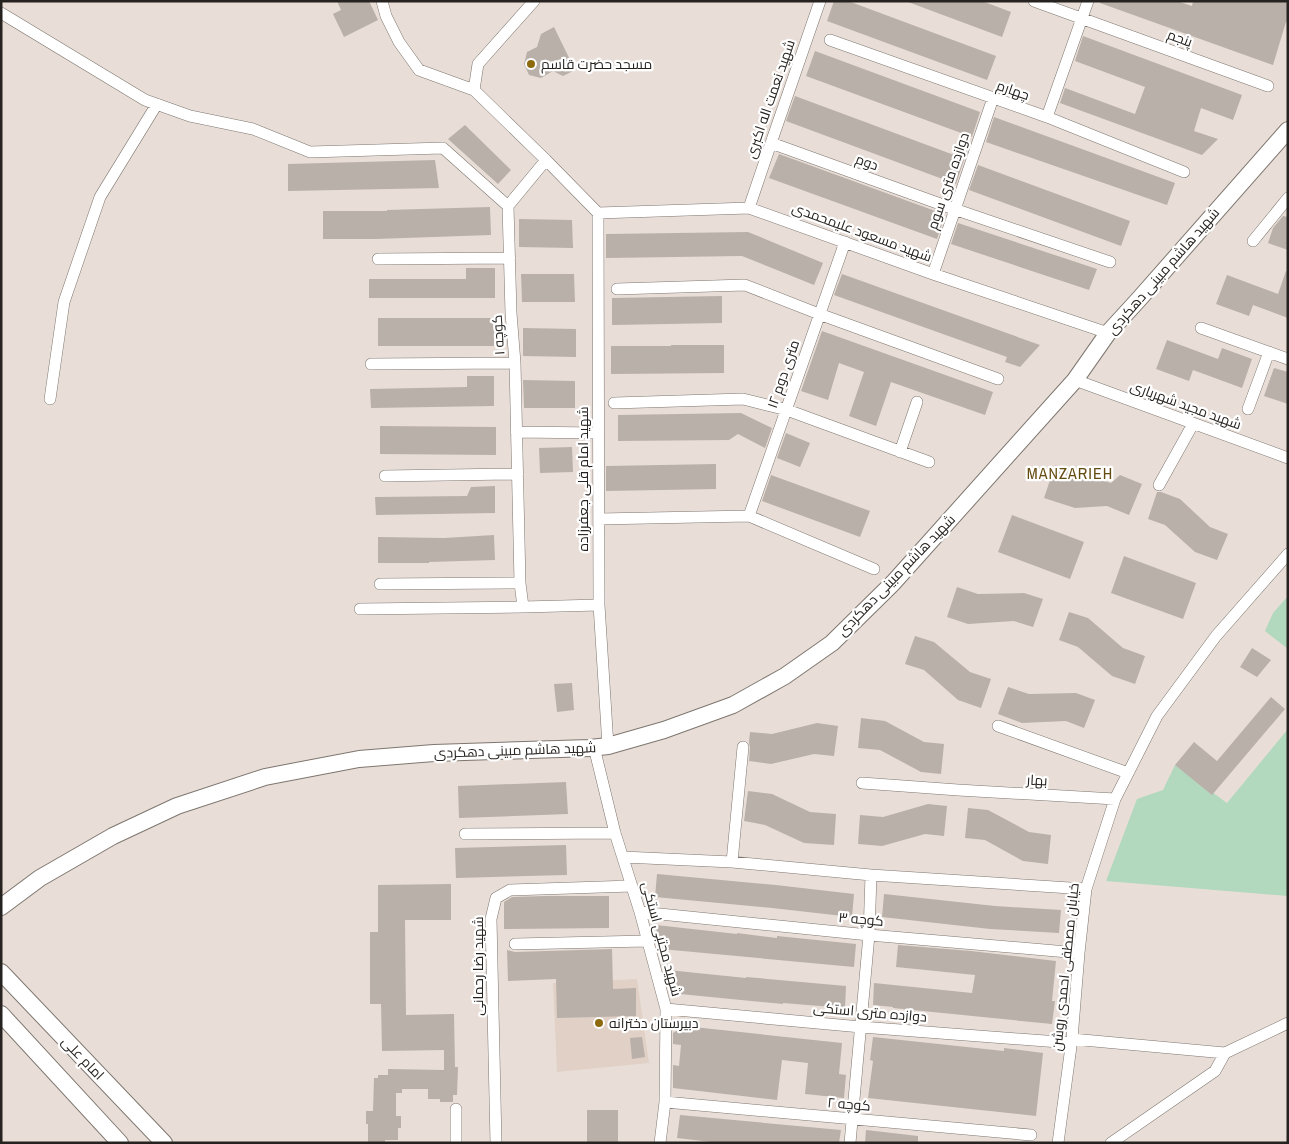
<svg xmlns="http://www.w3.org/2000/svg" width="1289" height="1144" font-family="'Archivo Narrow',Cairo,sans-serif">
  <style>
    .built { fill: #e0d0c5 }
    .green { fill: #b2d8be }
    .building { fill: #b9b0a9 }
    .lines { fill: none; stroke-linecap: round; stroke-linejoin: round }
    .minor-casing { stroke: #7e766f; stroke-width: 12 }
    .secondary-casing { stroke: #7e766f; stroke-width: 18 }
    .minor { stroke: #fff; stroke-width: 11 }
    .secondary { stroke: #fff; stroke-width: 16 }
    .poi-dot { fill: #8e6a0e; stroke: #fff; stroke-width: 2 }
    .labels { text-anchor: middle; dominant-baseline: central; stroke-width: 4.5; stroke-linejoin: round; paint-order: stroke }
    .street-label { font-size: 14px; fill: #26221f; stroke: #fff }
    .poi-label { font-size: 14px; fill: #26221f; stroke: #fff; text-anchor: start }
    .quarter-label { font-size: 16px; letter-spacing: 1px; fill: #644b10; stroke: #fff }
  </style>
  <rect width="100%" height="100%" fill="#e8ded7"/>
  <path class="built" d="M637 979 649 1063 557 1072 553 983Z"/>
  <path class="green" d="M1288 596V649L1265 631 1273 613Z
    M1288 729V896L1106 881 1137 799 1163 790 1175 765 1227 803Z"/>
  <path class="building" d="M337 1H369L378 20 344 37 333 14 341 10Z
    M834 1H848L996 56 987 80 827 21Z
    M909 1H982L1011 12 1002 37 908 2Z
    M1100 1H1177L1192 6 1193 1H1288V22H1286L1273 65 1100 3Z
    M554 27 575 70 563 76 553 71 541 78 529 75 524 64 527 52 537 47 541 34Z
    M1083 36 1242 95 1233 120 1201 108 1194 131 1218 139 1202 155 1060 103 1065 88 1135 114 1145 87 1075 61Z
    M815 51 980 112 972 137 806 76Z
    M795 96 954 155 953 156 964 160 956 184 786 121Z
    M994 117 1175 183 1167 205 986 142Z
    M465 125 511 170 498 184 448 139Z
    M779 154 938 212 937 216 944 218 937 239 769 178Z
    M435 160 439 188 288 191V164Z
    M978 165 1130 221 1121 246 969 190Z
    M490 207 491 235 376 239H323V211H387V210Z
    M1283 216 1288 217V250L1268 243 1273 228Z
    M519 219 572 220 573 248 519 247Z
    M958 223 1097 269 1089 290 951 244Z
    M748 232 823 263 814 285 742 256 606 258V234Z
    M466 268H495V298H369V279H466Z
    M1286 271H1288V318L1253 305 1249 316 1216 304 1227 275 1278 294Z
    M521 274H574L575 302H522Z
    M842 274 1040 345 1020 367 1005 362 1007 357 834 295Z
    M722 296V323L612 325V298Z
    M378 318H494V346H378Z
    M523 328 576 329V357L523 356Z
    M822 331 993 392 985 415 891 382 876 426 849 416 864 372 839 363 828 400 801 391Z
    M1167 340 1218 359 1222 348 1252 359 1242 388 1193 370 1189 381 1156 369Z
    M671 345H724V373L611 374V346H671Z
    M1274 368 1288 372V404L1264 396Z
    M467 376H494V406L371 408 370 389 467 387Z
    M523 380 575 381V408H524Z
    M741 413 772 428 765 448 738 434 729 440 618 441V415Z
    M380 426 496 427V455L380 454Z
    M786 433 810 443 800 467 777 458Z
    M572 447 573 472 540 473 539 448Z
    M716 464V489L606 491V466Z
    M1055 465 1111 483 1120 475 1142 484 1129 515 1107 506 1075 508 1044 498Z
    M771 475 870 511 860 537 762 501Z
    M495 486V513L376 515 375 497 467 496 471 487Z
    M1157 492H1161L1180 499 1210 527 1228 534 1217 560 1195 552 1165 525 1148 519Z
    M1012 515 1084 542 1070 579 998 552Z
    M494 535 495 560 429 562V563H378V537L444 538Z
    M1124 556 1196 583 1183 619 1111 593Z
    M957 587 978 594 1024 593 1043 599 1033 627 1014 621 968 624 947 617Z
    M1069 612 1088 618 1123 648 1145 656 1135 684 1112 676 1078 647 1059 640Z
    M915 636 934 642 970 672 991 679 981 708 958 700 924 670 905 664Z
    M1252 648 1271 660 1257 677 1240 667Z
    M572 683 574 710 557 712 554 684Z
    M1008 687 1029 694 1076 693 1095 700 1084 728 1066 721 1022 723 998 714Z
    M1271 697 1285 709 1212 795 1175 765 1194 742 1217 761Z
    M861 718 885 721 924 742 944 744 941 774 921 772 880 750 858 748Z
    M817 723 838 726 834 756 814 754 771 764 749 761 750 748 749 742 750 732 772 734Z
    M566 782 568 814 459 818 458 786Z
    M748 791 772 794 810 812 836 814 834 845 804 843 765 825 744 821Z
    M928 804 947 806 944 836 925 834 882 846 858 844 860 815 883 817Z
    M968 808 988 810 1029 832 1051 835 1048 864 1023 861 985 840 965 838Z
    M566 845 567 875 456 878 455 848Z
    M657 874 776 885 854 894 852 917 772 908 655 897Z
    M451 884V920H405L406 1015 454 1014 455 1067H458L457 1095H453V1102H440V1099H428V1089H402V1093H396V1116H401V1128H398V1140H385V1143H368V1124H366V1111H373L374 1078H378V1075H388V1069L444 1070V1050L382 1051 381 1004H370V932H378V885Z
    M884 894 995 906 1061 910 1059 933 990 929 882 917Z
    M545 896H609V928L504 929V902L512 897Z
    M656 925 737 934V933L777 938V936L856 944 854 967 661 949 657 938Z
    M898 945 971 951 1056 961 1052 1001H1055L1052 1024 893 1008V1007L873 1005 874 983 972 993 975 975 896 967Z
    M612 949 613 989 636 988V1016L557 1018 556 979 508 981 507 950 515 952Z
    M668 970 746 978V977L846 986 845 1008 783 1003V1004L670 993 667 983Z
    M684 1026 842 1043 839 1074 846 1075 844 1098 805 1094 808 1063 782 1060 777 1100 673 1088V1065L679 1066 681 1045 673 1044V1033L678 1030H683Z
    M642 1037 645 1057 632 1059 630 1038Z
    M873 1037 1004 1051V1048L1043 1053 1036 1116 868 1098 873 1061 870 1060Z
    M587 1110H618V1143H587Z
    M680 1115 841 1130 839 1143H720L677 1138Z
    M866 1130 918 1136V1143H865Z"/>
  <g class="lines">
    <defs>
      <path id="minor" d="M382 1 386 16 399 42 419 70 474 90 546 160 598 213
        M1034 1 1268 86
        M1 13 145 100 190 116 253 129 310 152 443 148 508 206 511 313 515 363 520 583 523 607 599 605
        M830 40 1047 117 1184 172
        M474 90 478 64 534 1
        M1047 117 1088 1
        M771 143 954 209 1110 262
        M508 206 546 160
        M749 208 771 143 820 1
        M598 213 599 605 608 746
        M598 213 749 208 933 274 1108 333
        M1253 241 1288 198
        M378 259 510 258
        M933 274 993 98
        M617 289 745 285 819 314 998 379
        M1201 328 1288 359
        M371 364 515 363
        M1075 380 1288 458
        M50 399 64 302 100 197 157 104
        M614 403 743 399 787 410 929 462
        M1248 409 1269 352
        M516 432 598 433
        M900 452 917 402
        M385 476 518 474
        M1159 485 1193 424
        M749 516 845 242
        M599 519 749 516 874 569
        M380 584 520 583
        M360 609 523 607
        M998 726 1128 773
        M594 747 615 833 640 912 666 1009 665 1102 660 1143
        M862 783 958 790 1115 799
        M465 834 615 833
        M623 857 732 862 871 875 1086 889
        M732 862 743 747
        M640 912 869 935 1079 953
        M515 944 647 941
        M666 1009 861 1027 1072 1043
        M1072 1039 1225 1053
        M665 1102 1031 1135
        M456 1143V1109
        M496 1143 491 919 496 898 510 890 632 886
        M850 1143 869 935 871 875
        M1058 1143 1072 1039 1079 953 1086 889 1115 799 1157 716 1216 636 1288 554
        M1111 1143 1215 1071 1225 1053 1288 1023"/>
      <path id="secondary" d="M1 907 40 878 113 836 177 806 265 777 359 759 434 753 590 748 608 746 664 730 733 705 785 676 832 643 893 583 1075 380 1108 333 1140 298 1288 130
        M1 972 164 1143
        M1 1014 120 1143"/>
    </defs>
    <use href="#minor" class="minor-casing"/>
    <use href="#secondary" class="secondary-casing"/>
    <use href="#minor" class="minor"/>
    <use href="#secondary" class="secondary"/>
  </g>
  <g class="poi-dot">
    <circle cx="531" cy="64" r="5"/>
    <circle cx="599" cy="1023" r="5"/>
  </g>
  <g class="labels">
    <g class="street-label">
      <text transform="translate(1180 38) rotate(20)">پنجم</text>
      <text transform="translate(1013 90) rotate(19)">چهارم</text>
      <text transform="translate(770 99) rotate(-71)">شهید نعمت اله اکبری</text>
      <text transform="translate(867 162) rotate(20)">دوم</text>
      <text transform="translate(948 181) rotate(-71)">دوازده متری سوم</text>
      <text transform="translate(862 232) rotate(20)">شهید مسعود علیمحمدی</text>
      <text transform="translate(1163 271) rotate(-49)">شهید هاشم مبینی دهکردی</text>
      <text transform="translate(498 335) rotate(-94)">کوچه ۱</text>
      <text transform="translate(783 374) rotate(-71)">۱۲ متری دوم</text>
      <text transform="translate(1186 405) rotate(20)">شهید مجید شهریاری</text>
      <text transform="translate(583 479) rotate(-90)">شهید امام قلی جعفرزاده</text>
      <text transform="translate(896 575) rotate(-46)">شهید هاشم مبینی دهکردی</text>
      <text transform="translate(515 750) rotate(-2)">شهید هاشم مبینی دهکردی</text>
      <text transform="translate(1037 780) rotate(3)">بهار</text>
      <text transform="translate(861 919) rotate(5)">کوچه ۳</text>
      <text transform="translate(662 939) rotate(75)">شهید مجتبی استکی</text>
      <text transform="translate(478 966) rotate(-90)">شهید رضا رحمانی</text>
      <text transform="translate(1065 967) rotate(-84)">خیابان مصطفی احمدی روشن</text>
      <text transform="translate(870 1012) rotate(5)">دوازده متری استکی</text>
      <text transform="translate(83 1058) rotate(46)">امام علی</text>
      <text transform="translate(849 1104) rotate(5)">کوچه ۲</text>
    </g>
    <g class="poi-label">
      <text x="541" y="64">مسجد حضرت قاسم</text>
      <text x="609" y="1023">دبیرستان دخترانه</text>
    </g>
    <g class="quarter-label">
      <text x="1070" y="473">MANZARIEH</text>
    </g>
  </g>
  <rect width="1289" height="1144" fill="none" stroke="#26221f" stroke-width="5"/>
</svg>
